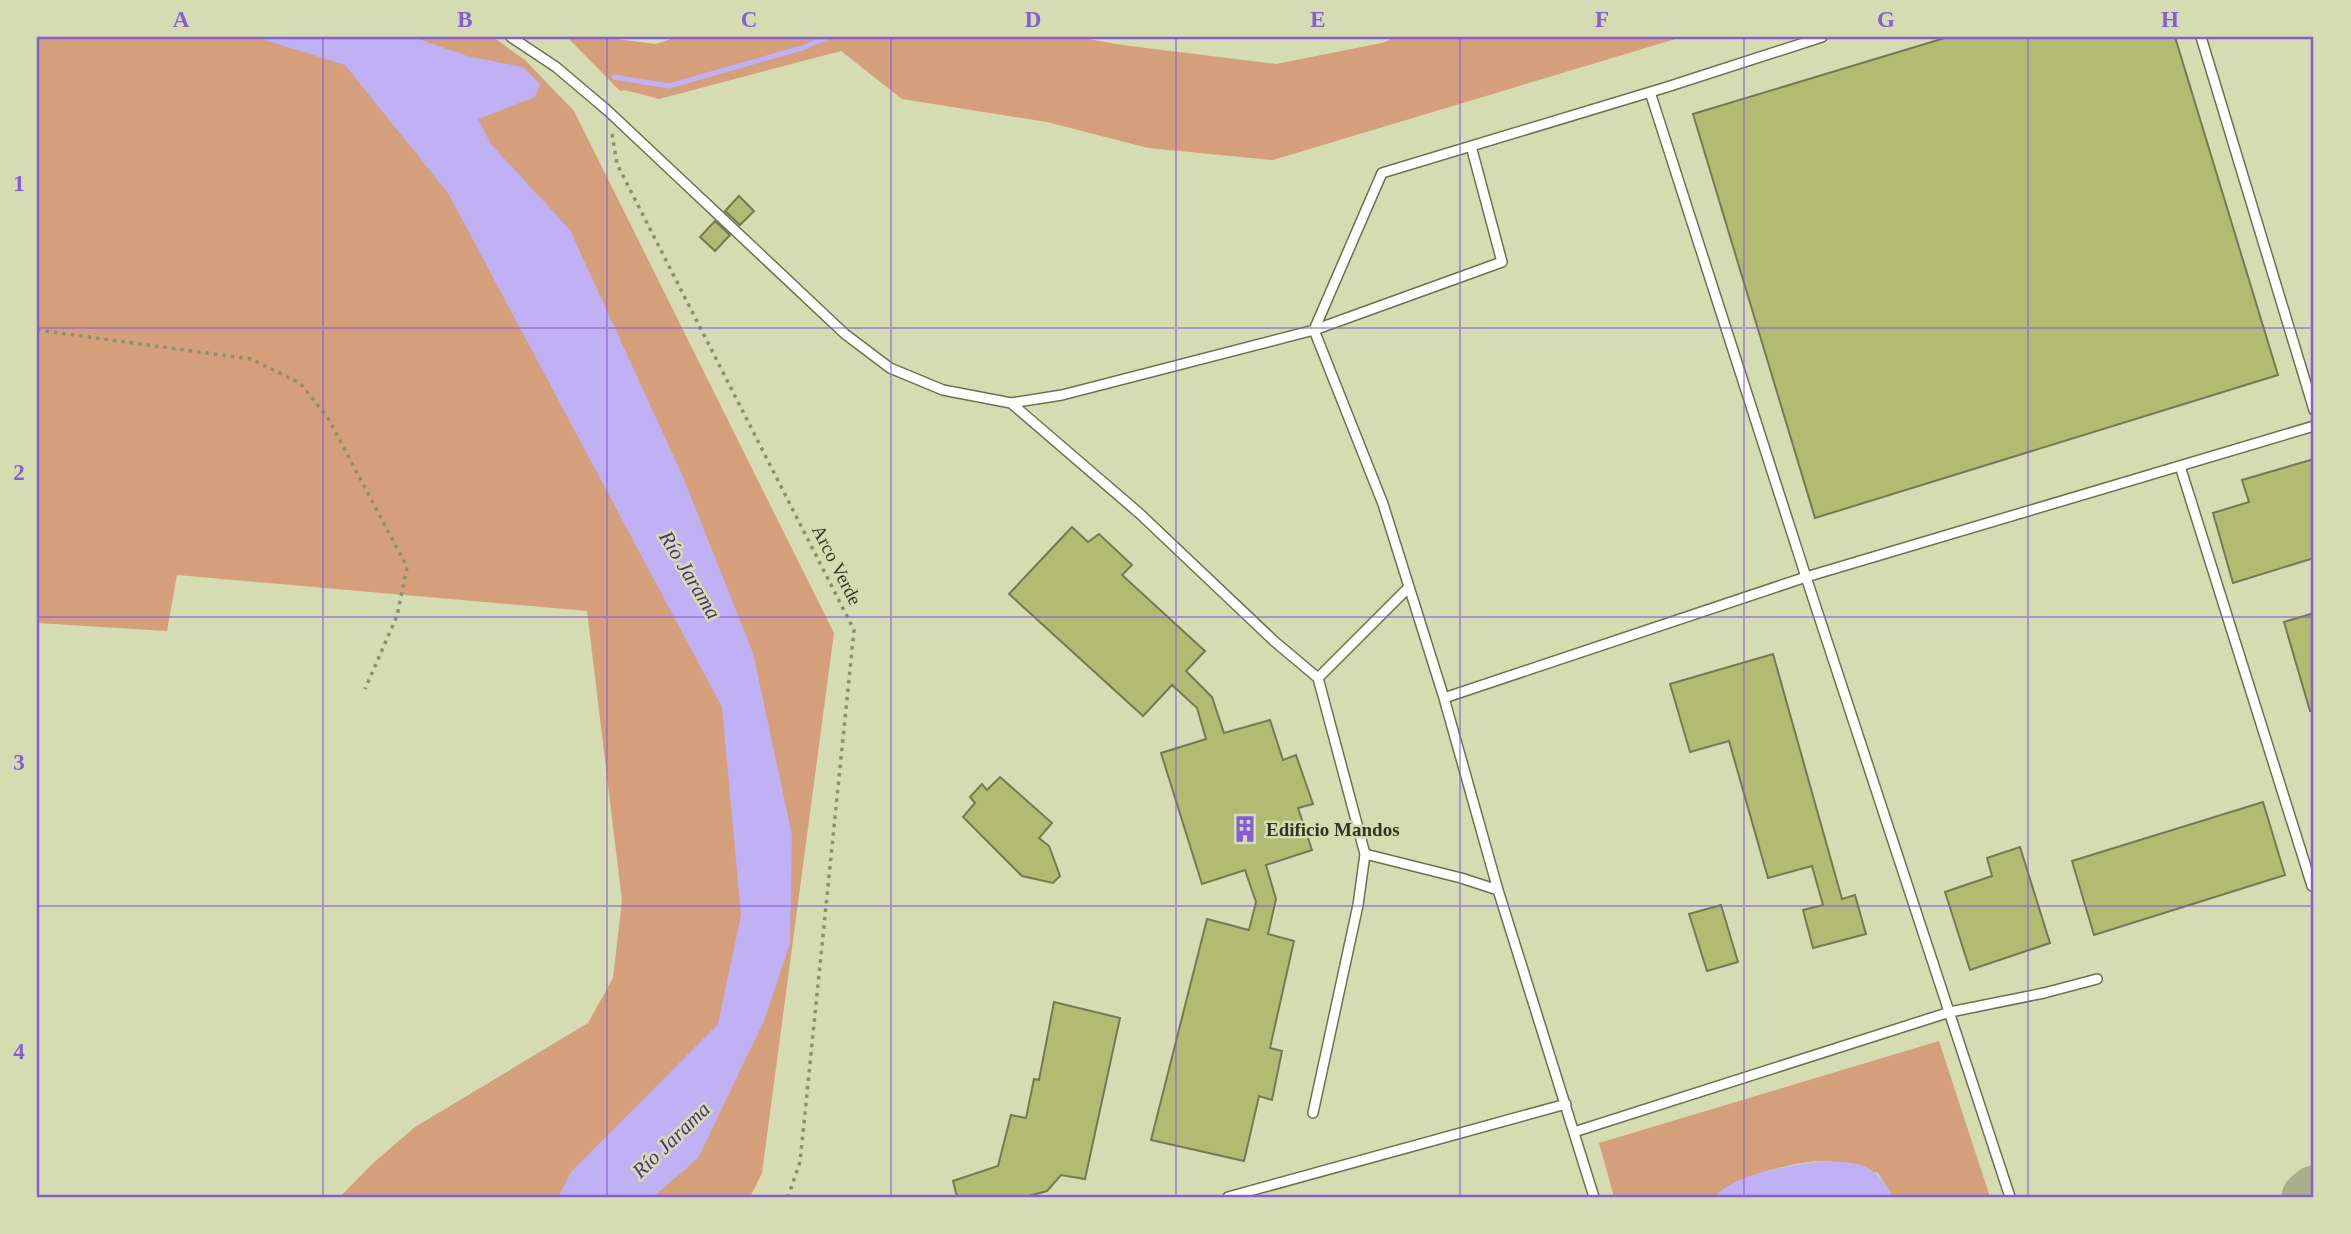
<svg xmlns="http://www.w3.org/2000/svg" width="2351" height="1234" font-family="Georgia,serif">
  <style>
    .green { fill: #d59f7c }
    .water { fill: #c0b0f4 }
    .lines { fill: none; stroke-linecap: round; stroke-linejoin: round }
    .stream { stroke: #c0b0f4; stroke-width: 5 }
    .taxiway { stroke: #aaaf8b; stroke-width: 51 }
    .building { fill: #b1bb72; stroke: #757a53; stroke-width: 2 }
    .service-casing { stroke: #6d724c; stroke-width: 12 }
    .path { stroke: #8b9071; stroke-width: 3.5; stroke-dasharray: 3.5 5; stroke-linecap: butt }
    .service { stroke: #fff; stroke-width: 9 }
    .grid { fill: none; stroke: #845dd7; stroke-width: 2; stroke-opacity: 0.55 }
    .labels { text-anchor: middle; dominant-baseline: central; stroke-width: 5; stroke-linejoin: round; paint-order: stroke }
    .street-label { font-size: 19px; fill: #333524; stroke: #d5dcb1 }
    .poi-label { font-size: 19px; font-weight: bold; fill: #333524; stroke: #d5dcb1; text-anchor: start }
    .water-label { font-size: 21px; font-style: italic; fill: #4b3180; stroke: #d5dcb1 }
    .neatline { fill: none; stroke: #845dd7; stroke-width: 2.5 }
    .grid-label { font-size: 23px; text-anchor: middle; font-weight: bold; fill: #845dd7 }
  </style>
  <rect width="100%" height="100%" fill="#d5dcb1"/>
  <path class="green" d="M37 37H493L526 61 574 111 834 633 762 1173 750 1197H340L371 1165 415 1127 588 1023 613 978 622 901 587 611 177 575 167 631 37 623Z
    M567 37H600L656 44 677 37H1077L1122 45 1276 64 1382 43 1396 37H1682L1273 160 1148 148 1047 122 902 99 841 51 659 99 625 90 620 91Z
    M1939 1041 1990 1197H1893L1878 1173C1860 1169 1837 1160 1818 1161 1792 1163 1732 1177 1715 1197H1614L1599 1143Z"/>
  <path class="water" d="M255 37H413L467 56 523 67 540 84 535 97 478 119 491 144 570 230 683 477 753 653 792 835 790 943 764 1021 698 1158 653 1197H558L571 1172 718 1024 741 915 722 707 448 193 345 65Z
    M1820 1161C1859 1163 1873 1160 1893 1197H1715C1735 1173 1791 1166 1820 1161Z"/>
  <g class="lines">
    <path class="stream" d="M614 77 669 86 802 48 828 37"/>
    <path class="taxiway" d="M2307 1197 2314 1191"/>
  </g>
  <path class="building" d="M1948 37H2175L2278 375 1815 518 1693 114Z
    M739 196 754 211 740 225 725 211Z
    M715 221 730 235 715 251 700 237Z
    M2314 459V558L2233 583 2213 513 2249 502 2242 480Z
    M1072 527 1088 542 1099 534 1132 565 1122 575 1205 651 1186 671 1212 697 1224 733 1270 720 1283 760 1296 755 1313 804 1298 808 1312 850 1266 865 1276 899 1268 934 1294 941 1270 1048 1282 1051 1272 1100 1259 1096 1244 1161 1151 1140 1207 919 1249 930 1256 902 1245 870 1202 884 1161 753 1206 739 1197 708 1172 685 1143 716 1009 594Z
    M2314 613V711H2310L2284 622Z
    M1773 654 1842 899 1855 895 1866 934 1813 948 1803 910 1823 905 1812 866 1768 878 1729 741 1690 752 1670 684Z
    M1000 777 1052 823 1039 838 1049 846 1060 876 1053 883 1022 876 963 817 975 803 970 797 982 784 987 790Z
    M2263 802 2285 875 2094 935 2072 861Z
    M2020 847 2050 943 1970 970 1945 892 1992 876 1987 858Z
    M1721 905 1738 962 1707 971 1689 914Z
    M1054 1002 1120 1018 1085 1179 1061 1175 1047 1191 1025 1197H957L953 1181 998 1166 1011 1115 1026 1118 1034 1079 1039 1080Z"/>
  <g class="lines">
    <defs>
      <path id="service" d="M511 37 556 67 608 111 845 334 890 368 943 390 1011 403 1062 395 1314 330 1502 262 1471 146
        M2201 37 2314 410
        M1650 92 1806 577 2010 1197
        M1011 403 1139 513 1274 641 1318 678 1365 854 1358 905 1313 1113
        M2180 466 2312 886
        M1318 678 1409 587
        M1444 698 1806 577 2314 426
        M1365 854 1461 878 1498 890
        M1574 1132 1950 1012 2044 993 2097 979
        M1228 1197 1566 1104
        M1594 1197 1498 890 1444 698 1383 504 1314 330 1382 173 1667 87 1822 37"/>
    </defs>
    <use href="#service" class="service-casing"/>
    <path class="path" d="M612 134 617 164 854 630 800 1162 788 1197
      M37 330 251 359 300 383 328 418 407 567 397 616 365 689"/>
    <use href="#service" class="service"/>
  </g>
  <path class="grid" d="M323 37V1197M607 37V1197M891 37V1197M1176 37V1197M1460 37V1197M1744 37V1197M2028 37V1197M37 328H2314M37 617H2314M37 906H2314"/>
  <defs>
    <symbol id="building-bare" viewBox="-9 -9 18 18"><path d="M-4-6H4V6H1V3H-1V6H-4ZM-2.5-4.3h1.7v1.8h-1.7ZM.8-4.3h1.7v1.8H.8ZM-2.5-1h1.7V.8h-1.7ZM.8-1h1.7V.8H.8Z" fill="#845dd7" stroke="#d5dcb1" stroke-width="2.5" paint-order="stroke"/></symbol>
  </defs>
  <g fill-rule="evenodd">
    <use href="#building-bare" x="1226" y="810" width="38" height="38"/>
  </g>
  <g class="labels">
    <g class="street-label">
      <text transform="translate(837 565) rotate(63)">Arco Verde</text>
    </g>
    <g class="poi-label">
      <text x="1266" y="829">Edificio Mandos</text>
    </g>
    <g class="water-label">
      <text transform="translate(690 575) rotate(59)">Río Jarama</text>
      <text transform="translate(671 1140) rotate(-44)">Río Jarama</text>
    </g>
  </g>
  <rect width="2351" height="1234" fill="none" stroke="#d5dcb1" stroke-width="77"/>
  <rect x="38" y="38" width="2274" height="1158" class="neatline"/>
  <g class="grid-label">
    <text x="181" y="27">A</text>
    <text x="465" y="27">B</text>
    <text x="749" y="27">C</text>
    <text x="1033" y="27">D</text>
    <text x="1318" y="27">E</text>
    <text x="1602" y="27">F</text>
    <text x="1886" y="27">G</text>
    <text x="2170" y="27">H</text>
    <text x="19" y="191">1</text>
    <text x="19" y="480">2</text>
    <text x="19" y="770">3</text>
    <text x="19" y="1059">4</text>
  </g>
</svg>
